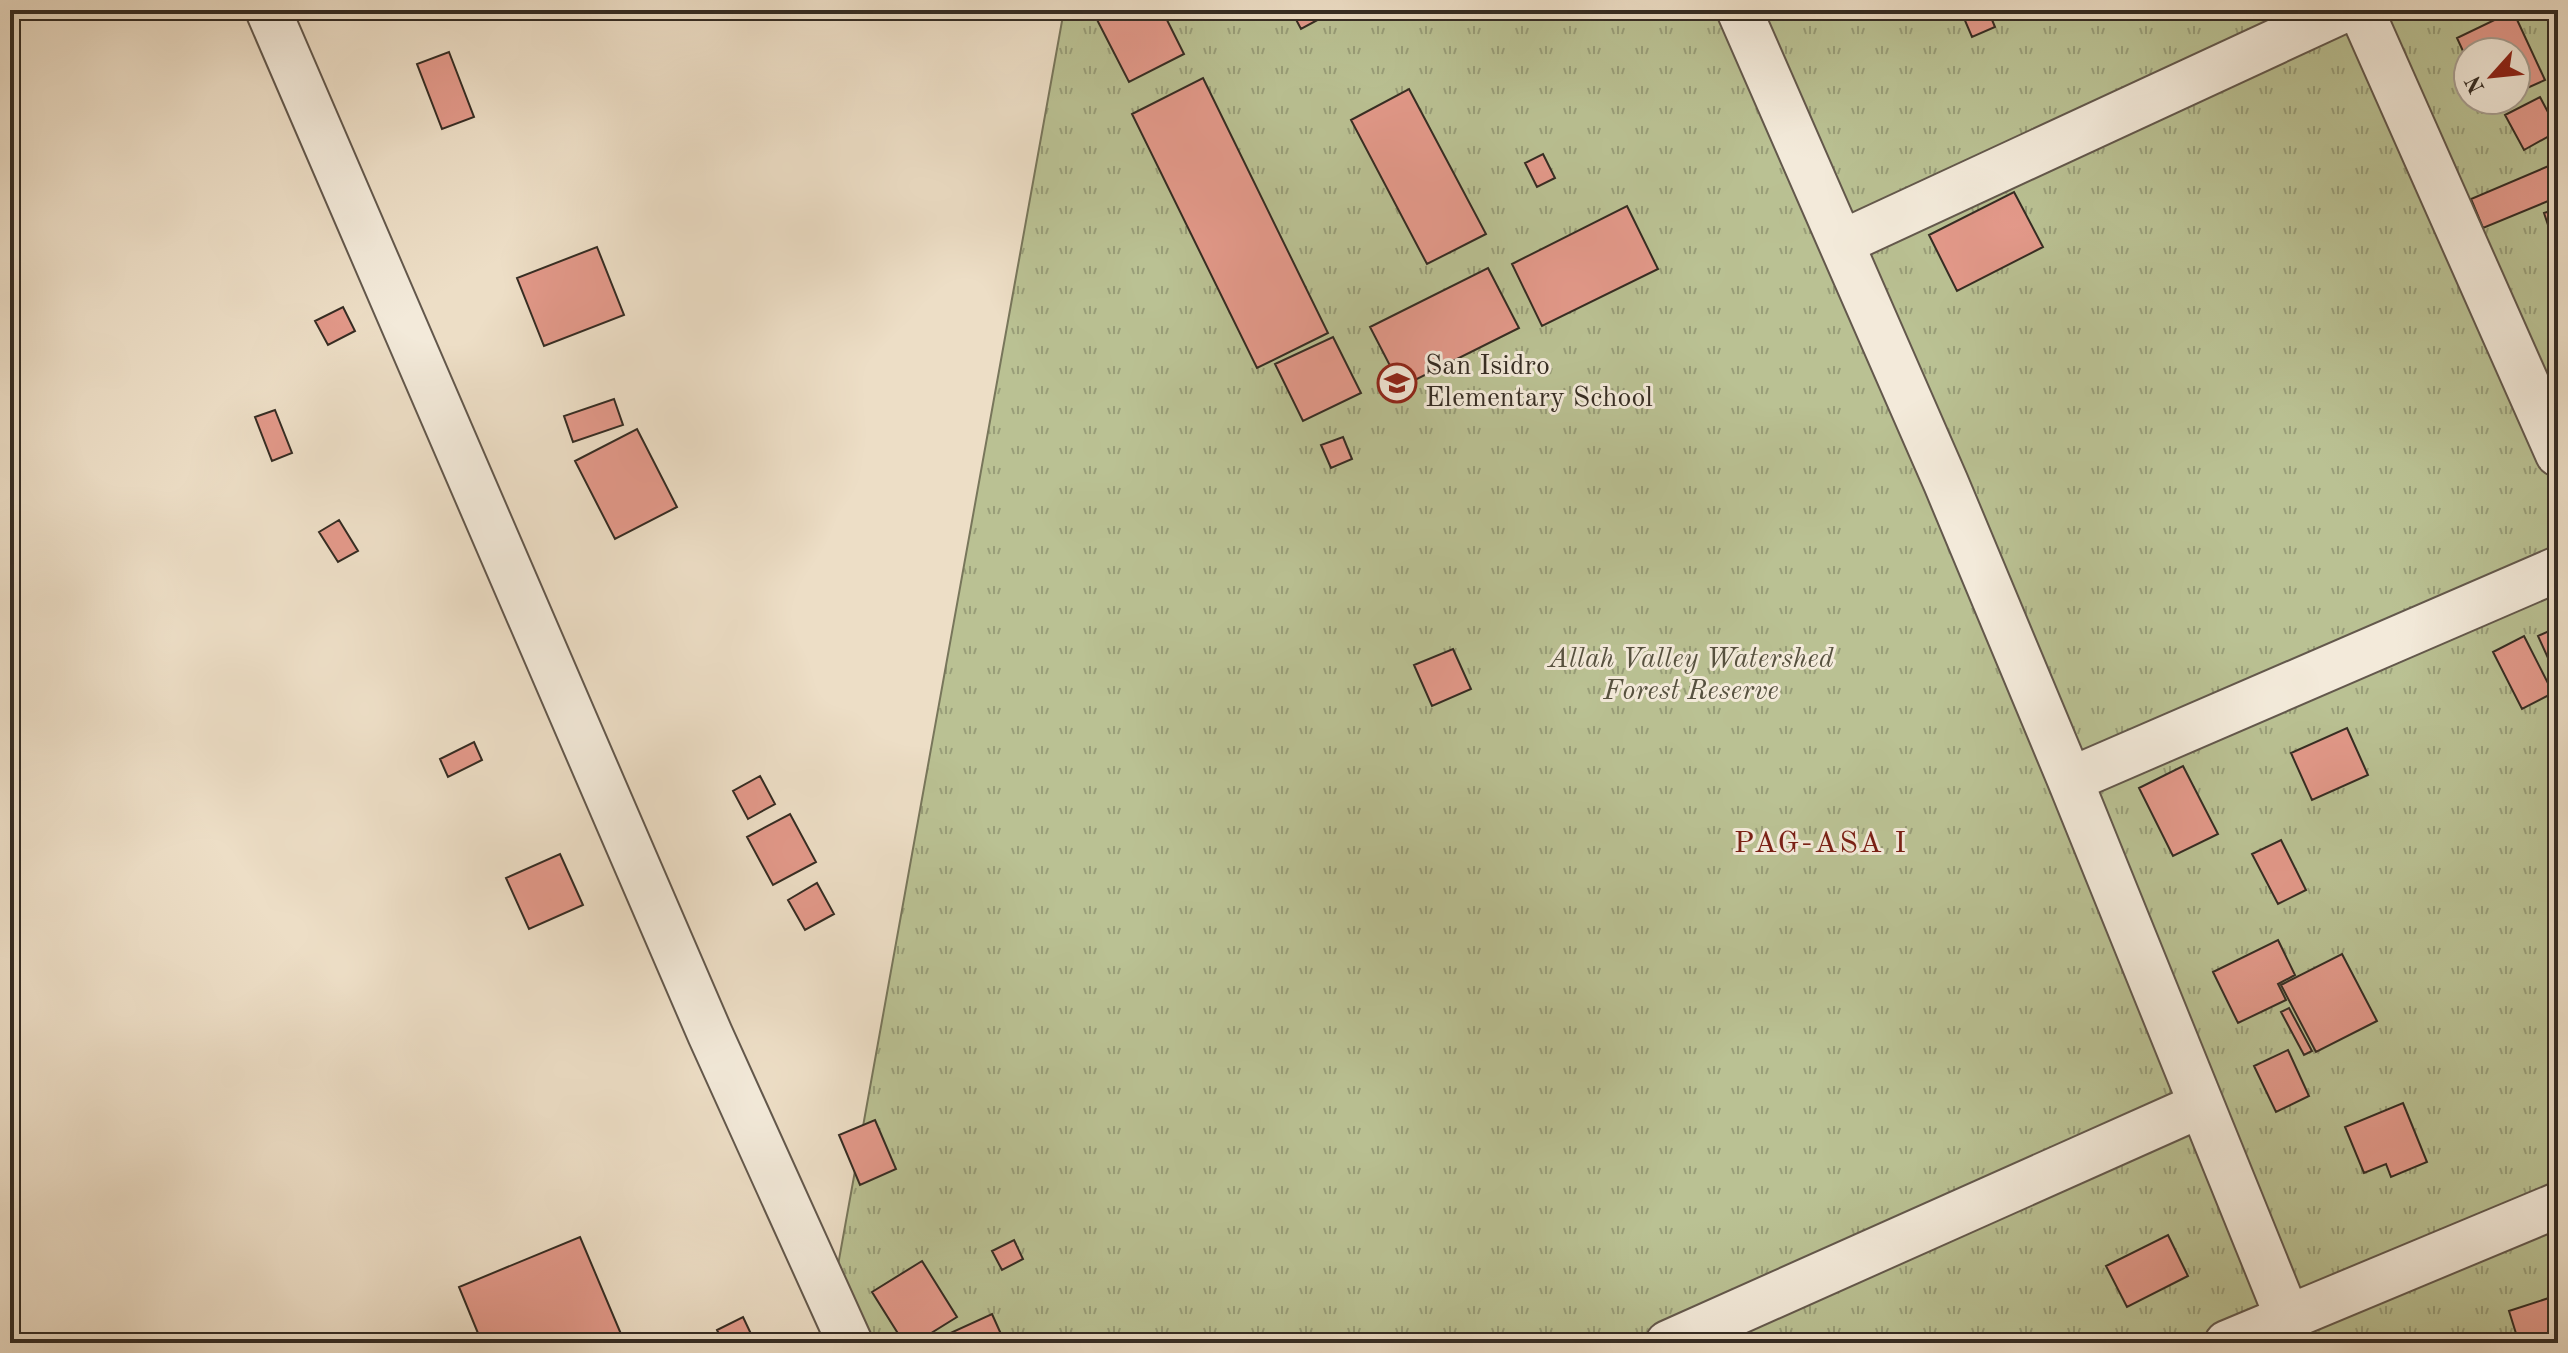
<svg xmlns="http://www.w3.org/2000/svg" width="2568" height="1353" font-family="'Old Standard TT',serif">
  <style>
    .park { fill: url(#park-tufts); stroke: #78765b; stroke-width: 2; fill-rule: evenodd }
    .building { fill: #e3998a; stroke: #352c23; stroke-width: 2 }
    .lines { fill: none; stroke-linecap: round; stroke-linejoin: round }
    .minor-casing { stroke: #63584c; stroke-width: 48 }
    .minor { stroke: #f3eada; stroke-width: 44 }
    .labels { text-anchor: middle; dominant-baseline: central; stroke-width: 6; stroke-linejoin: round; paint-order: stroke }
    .poi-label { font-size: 28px; fill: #352c23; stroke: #f3eada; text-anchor: start }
    .park-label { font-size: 28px; font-style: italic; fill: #56513f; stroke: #f3eada }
    .neighbourhood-label { font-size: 30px; letter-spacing: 2px; fill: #7a1f14; stroke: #f3eada }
  </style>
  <defs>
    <pattern id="park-tufts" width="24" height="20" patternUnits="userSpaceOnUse" patternTransform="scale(2)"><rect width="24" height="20" fill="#bac193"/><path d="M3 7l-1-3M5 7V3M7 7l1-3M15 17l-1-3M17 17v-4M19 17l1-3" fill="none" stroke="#989d78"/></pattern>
  </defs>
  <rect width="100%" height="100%" fill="#eddec6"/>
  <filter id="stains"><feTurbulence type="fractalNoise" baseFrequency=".0025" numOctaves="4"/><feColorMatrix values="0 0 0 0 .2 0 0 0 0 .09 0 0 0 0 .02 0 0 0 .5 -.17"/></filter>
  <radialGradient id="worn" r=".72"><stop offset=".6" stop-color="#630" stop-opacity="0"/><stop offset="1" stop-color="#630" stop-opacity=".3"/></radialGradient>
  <path class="park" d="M1064 10H2558V1343H824ZM2468 52H2516V100H2468Z"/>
  <path class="building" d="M1092 10H1162L1184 54 1129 82Z
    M1291 10H1336L1301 29Z
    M1949 10H1988L1995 27 1972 37 1961 11 1951 16Z
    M2513 11 2545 80 2516 93V52H2468V62L2457 38Z
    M449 52 474 117 442 129 417 64Z
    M1203 78 1328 333 1257 368 1132 114Z
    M1409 89 1486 234 1427 264 1351 120Z
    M2540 97 2558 131 2524 150 2505 115Z
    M1543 154 1555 178 1537 187 1525 163Z
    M2558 162V171L2550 175 2558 197 2483 228 2471 199Z
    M2014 192 2043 247 1957 291 1929 235Z
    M1627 206 1658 269 1542 326 1512 264Z
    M2557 209 2558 252H2557L2544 213Z
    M597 247 624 315 544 346 517 278Z
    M1488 268 1519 328 1401 387 1370 327Z
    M343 307 355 331 328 345 315 321Z
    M1333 337 1361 393 1303 421 1275 364Z
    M614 399 623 425 573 442 564 416Z
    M275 410 292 453 272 461 255 417Z
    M637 429 677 507 615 539 575 461Z
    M1343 437 1352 459 1331 468 1321 445Z
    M339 520 358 551 338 562 319 532Z
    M2558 627V680L2538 636Z
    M2524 636 2553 693 2522 709 2493 652Z
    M1453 649 1471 689 1432 706 1414 665Z
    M2347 728 2368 775 2312 800 2291 753Z
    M474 742 482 760 448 777 440 759Z
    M2183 766 2218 834 2173 856 2139 788Z
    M760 776 775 804 748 819 733 791Z
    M790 814 816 862 773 885 747 837Z
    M2281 840 2306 890 2278 904 2252 854Z
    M560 854 583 905 529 929 506 878Z
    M817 883 834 914 805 930 788 900Z
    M2278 940 2295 975 2278 984 2286 1000 2238 1023 2213 972Z
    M2342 954 2377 1021 2316 1052 2281 985Z
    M2289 1008 2312 1051 2304 1055 2281 1012Z
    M2288 1050 2309 1096 2276 1112 2254 1066Z
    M2403 1103 2427 1162 2391 1177 2386 1164 2364 1173 2345 1127Z
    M875 1120 896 1169 860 1185 839 1135Z
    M2168 1235 2188 1276 2127 1307 2106 1266Z
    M580 1237 621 1334 599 1343H482L459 1287Z
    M1014 1240 1023 1259 1002 1270 992 1251Z
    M922 1261 957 1317 915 1343H904L872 1292Z
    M2558 1295V1343H2519L2509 1311Z
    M992 1314 1005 1343H936L935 1340Z
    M743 1317 752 1336 737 1343H723L717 1330Z"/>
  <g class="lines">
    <defs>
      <path id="minor" d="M268 10 710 1034 850 1343
        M1739 10 1946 483 2070 780 2287 1316
        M2361 10 2558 454
        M1841 243 2344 10
        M2070 780 2558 569
        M1668 1343 2201 1105
        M2227 1343 2558 1205"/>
    </defs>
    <use href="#minor" class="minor-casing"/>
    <use href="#minor" class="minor"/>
  </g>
  <defs>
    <symbol id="school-ring" viewBox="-11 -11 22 22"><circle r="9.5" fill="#f3eada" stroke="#8f2418" stroke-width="1.5"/><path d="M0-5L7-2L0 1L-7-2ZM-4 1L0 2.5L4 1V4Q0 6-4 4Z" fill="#8f2418"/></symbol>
  </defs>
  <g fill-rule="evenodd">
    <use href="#school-ring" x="1375" y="361" width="44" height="44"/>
  </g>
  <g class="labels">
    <g class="poi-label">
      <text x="1425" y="367">San Isidro<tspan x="1425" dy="32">Elementary School</tspan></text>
    </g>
    <g class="park-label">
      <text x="1691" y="660">Allah Valley Watershed<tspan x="1691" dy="32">Forest Reserve</tspan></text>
    </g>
    <g class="neighbourhood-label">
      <text x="1821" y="844">PAG-ASA I</text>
    </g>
  </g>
  <rect width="2568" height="1353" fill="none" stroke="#eddec6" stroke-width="40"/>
  <rect x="12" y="12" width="2544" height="1329" fill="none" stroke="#352c23" stroke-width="4"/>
  <rect x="20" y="20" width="2528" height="1313" fill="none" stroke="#352c23" stroke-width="2"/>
  <g transform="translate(2492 76) rotate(243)"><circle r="38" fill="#f3eada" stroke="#a79e91" stroke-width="2"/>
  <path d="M0-6L14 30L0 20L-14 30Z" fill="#8f2418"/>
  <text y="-12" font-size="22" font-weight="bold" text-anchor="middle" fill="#352c23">N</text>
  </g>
  <rect width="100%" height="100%" filter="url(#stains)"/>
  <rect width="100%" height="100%" fill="url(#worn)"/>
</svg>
